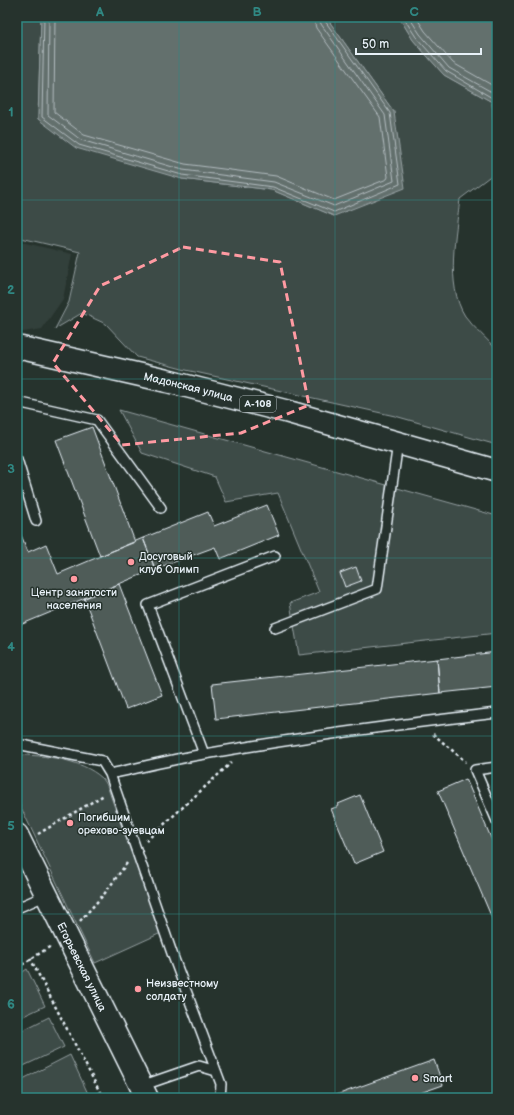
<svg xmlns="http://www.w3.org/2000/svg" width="514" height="1115" font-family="'Balsamiq Sans',sans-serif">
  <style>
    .built { fill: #333f3a }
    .green { fill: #3e4b47; stroke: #939ea0 }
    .water { fill: #636f6d; stroke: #98a3a5 }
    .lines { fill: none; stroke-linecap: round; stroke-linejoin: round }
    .shore { stroke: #b3bdc0; stroke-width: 1 }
    .building { fill: #505c59; stroke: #e8f1f8 }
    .lane-casing { stroke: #e8f1f8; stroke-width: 12 }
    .secondary-casing { stroke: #e8f1f8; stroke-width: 25 }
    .highway-casing { stroke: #e8f1f8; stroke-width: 25 }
    .path { stroke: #e8f1f8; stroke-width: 2.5; stroke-dasharray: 3 3; stroke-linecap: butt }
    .lane { stroke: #26332d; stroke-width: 9 }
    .secondary { stroke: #26332d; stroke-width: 22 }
    .highway { stroke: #26332d; stroke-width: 22 }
    .marked { fill: none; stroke: #ff9aa2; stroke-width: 3; stroke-dasharray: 8 5; stroke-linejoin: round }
    .grid { fill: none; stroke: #308883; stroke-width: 1; stroke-opacity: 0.55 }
    .poi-dot { fill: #ff9aa2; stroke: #26332d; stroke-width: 1.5 }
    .labels { text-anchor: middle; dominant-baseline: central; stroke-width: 3; stroke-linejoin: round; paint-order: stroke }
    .shield { fill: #26332d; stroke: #aeb8bb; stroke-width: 1 }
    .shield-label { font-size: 10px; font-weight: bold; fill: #e8f1f8 }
    .street-label { font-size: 11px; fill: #e8f1f8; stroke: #26332d }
    .poi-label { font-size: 11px; fill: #e8f1f8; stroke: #26332d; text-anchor: start }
    .neatline { fill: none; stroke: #308883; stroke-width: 1.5 }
    .grid-label { font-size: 13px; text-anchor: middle; font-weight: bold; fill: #308883 }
  </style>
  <rect width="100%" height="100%" fill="#26332d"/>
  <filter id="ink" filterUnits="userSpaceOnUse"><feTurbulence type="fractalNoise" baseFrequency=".025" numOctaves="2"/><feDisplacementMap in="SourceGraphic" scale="8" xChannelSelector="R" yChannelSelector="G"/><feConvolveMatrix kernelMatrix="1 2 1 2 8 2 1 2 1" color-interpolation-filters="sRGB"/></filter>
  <g filter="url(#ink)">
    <path class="built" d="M17 241 72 254 63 299 42 329 23 332 17 331Z"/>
    <path class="green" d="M17 17H41L38 119 182 179 272 190 334 216 394 112 326 17H399L413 40 444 75 492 102 497 171 460 199C456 233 445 285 465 316 474 328 487 339 497 350V445L395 416 186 370 137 357 106 324 82 313 55 329 69 302 80 252 17 237Z
      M119 410 497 516V633L299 655 290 603 319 592 278 493 226 502 215 477 142 453Z
      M17 755C44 755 81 759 102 778 107 783 109 791 111 797L161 933 95 963 17 799Z
      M27 969 45 1006 17 1019V976Z
      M49 1017 64 1047 17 1069V1033Z
      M70 1055 90 1098H17V1082Z"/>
    <path class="water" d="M41 17H326L394 112 405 188 334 216 272 190 182 179 76 148 38 119Z
      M399 17H497V163L492 102 444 75 413 40Z"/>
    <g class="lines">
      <path class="shore" d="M44 17 42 117 79 145 182 175 273 187 334 212 400 184 390 113 325 21 324 17
        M49 17 48 115 81 140 183 170 274 182 334 206 394 181 385 115 321 24 319 17
        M55 17 54 112 84 135 185 164 276 176 334 200 387 179 388 177 380 117 316 28 313 17
        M403 17 416 37 446 71 494 99 497 113
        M409 17 420 34 449 68 497 95
        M416 17 425 31 453 63 497 88"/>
    </g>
    <path class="building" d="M92 427 135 542 100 556 56 440Z
      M267 505 279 535 220 559 215 547 155 569 143 538 208 512 214 526Z
      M21 535 28 552 46 544 58 574 143 538 155 569 20 625 17 619V537Z
      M356 567 361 581 345 587 340 573Z
      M119 584 162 695 126 709 84 598Z
      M497 652V687L440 693 437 659Z
      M437 659 440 693 216 719 212 684Z
      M466 779 497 852V930L438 791Z
      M360 795 383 852 354 864 331 809 339 806 338 804Z
      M434 1060 443 1085 406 1098H328Z"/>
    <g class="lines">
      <defs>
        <path id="lane" d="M17 402 97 420 161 508
          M17 459 36 521
          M275 628 377 589 398 443
          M17 744 102 761 110 774 173 956 221 1084 220 1098
          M204 754 148 605 275 556
          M497 767 475 770 497 821
          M110 774C142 767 173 759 205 754 302 737 400 724 497 713
          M17 908 47 895
          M141 1086 199 1066 216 1071"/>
        <g id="secondary">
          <path id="s1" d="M17 835 147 1098"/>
        </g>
        <g id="highway">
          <path id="s2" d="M17 347 167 381 285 411 497 471"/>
        </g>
      </defs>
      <use href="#lane" class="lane-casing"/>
      <use href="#secondary" class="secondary-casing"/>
      <use href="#highway" class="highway-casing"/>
      <path class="path" d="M433 734 466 762
        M38 834 104 795
        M146 841 231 763
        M80 921 105 893 127 863
        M30 958 103 1098
        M17 968 51 946"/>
      <use href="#lane" class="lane"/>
      <use href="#secondary" class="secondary"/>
      <use href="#highway" class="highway"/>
    </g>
  </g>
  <path class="marked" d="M183 247 280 262 309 405 241 433 122 445 53 363 100 286Z"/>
  <path class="grid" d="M179 17V1098M335 17V1098M17 200H497M17 379H497M17 558H497M17 736H497M17 914H497"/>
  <g class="poi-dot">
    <circle cx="131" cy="562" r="4"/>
    <circle cx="74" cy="579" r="4"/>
    <circle cx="70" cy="823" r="4"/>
    <circle cx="138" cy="989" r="4"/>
    <circle cx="415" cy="1078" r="4"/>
  </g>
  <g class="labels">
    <rect class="shield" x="240" y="396" width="36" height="16" rx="3"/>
    <g class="shield-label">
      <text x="258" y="404">А-108</text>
    </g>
    <g class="street-label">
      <text stroke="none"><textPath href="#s2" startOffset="176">Мадонская улица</textPath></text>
      <text stroke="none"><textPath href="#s1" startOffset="147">Егорьевская улица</textPath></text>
    </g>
    <g class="poi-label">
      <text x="139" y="556">Досуговый<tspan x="139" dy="13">клуб Олимп</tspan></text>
      <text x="74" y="592" text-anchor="middle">Центр занятости<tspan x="74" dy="13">населения</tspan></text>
      <text x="78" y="817">Погибшим<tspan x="78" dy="13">орехово-зуевцам</tspan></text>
      <text x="146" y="983">Неизвестному<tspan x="146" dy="13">солдату</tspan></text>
      <text x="423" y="1078">Smart</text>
    </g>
  </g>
  <rect width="514" height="1115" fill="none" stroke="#26332d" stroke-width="44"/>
  <path d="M356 48v6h125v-6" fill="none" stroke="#e8f1f8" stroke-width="2"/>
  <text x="362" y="48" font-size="12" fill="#e8f1f8" stroke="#26332d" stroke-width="3" paint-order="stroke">50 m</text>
  <rect x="22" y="22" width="470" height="1071" class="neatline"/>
  <g class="grid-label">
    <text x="100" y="16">A</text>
    <text x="257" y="16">B</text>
    <text x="414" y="16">C</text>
    <text x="11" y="116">1</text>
    <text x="11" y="294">2</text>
    <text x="11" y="473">3</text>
    <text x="11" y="651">4</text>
    <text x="11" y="830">5</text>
    <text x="11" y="1008">6</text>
  </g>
</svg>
